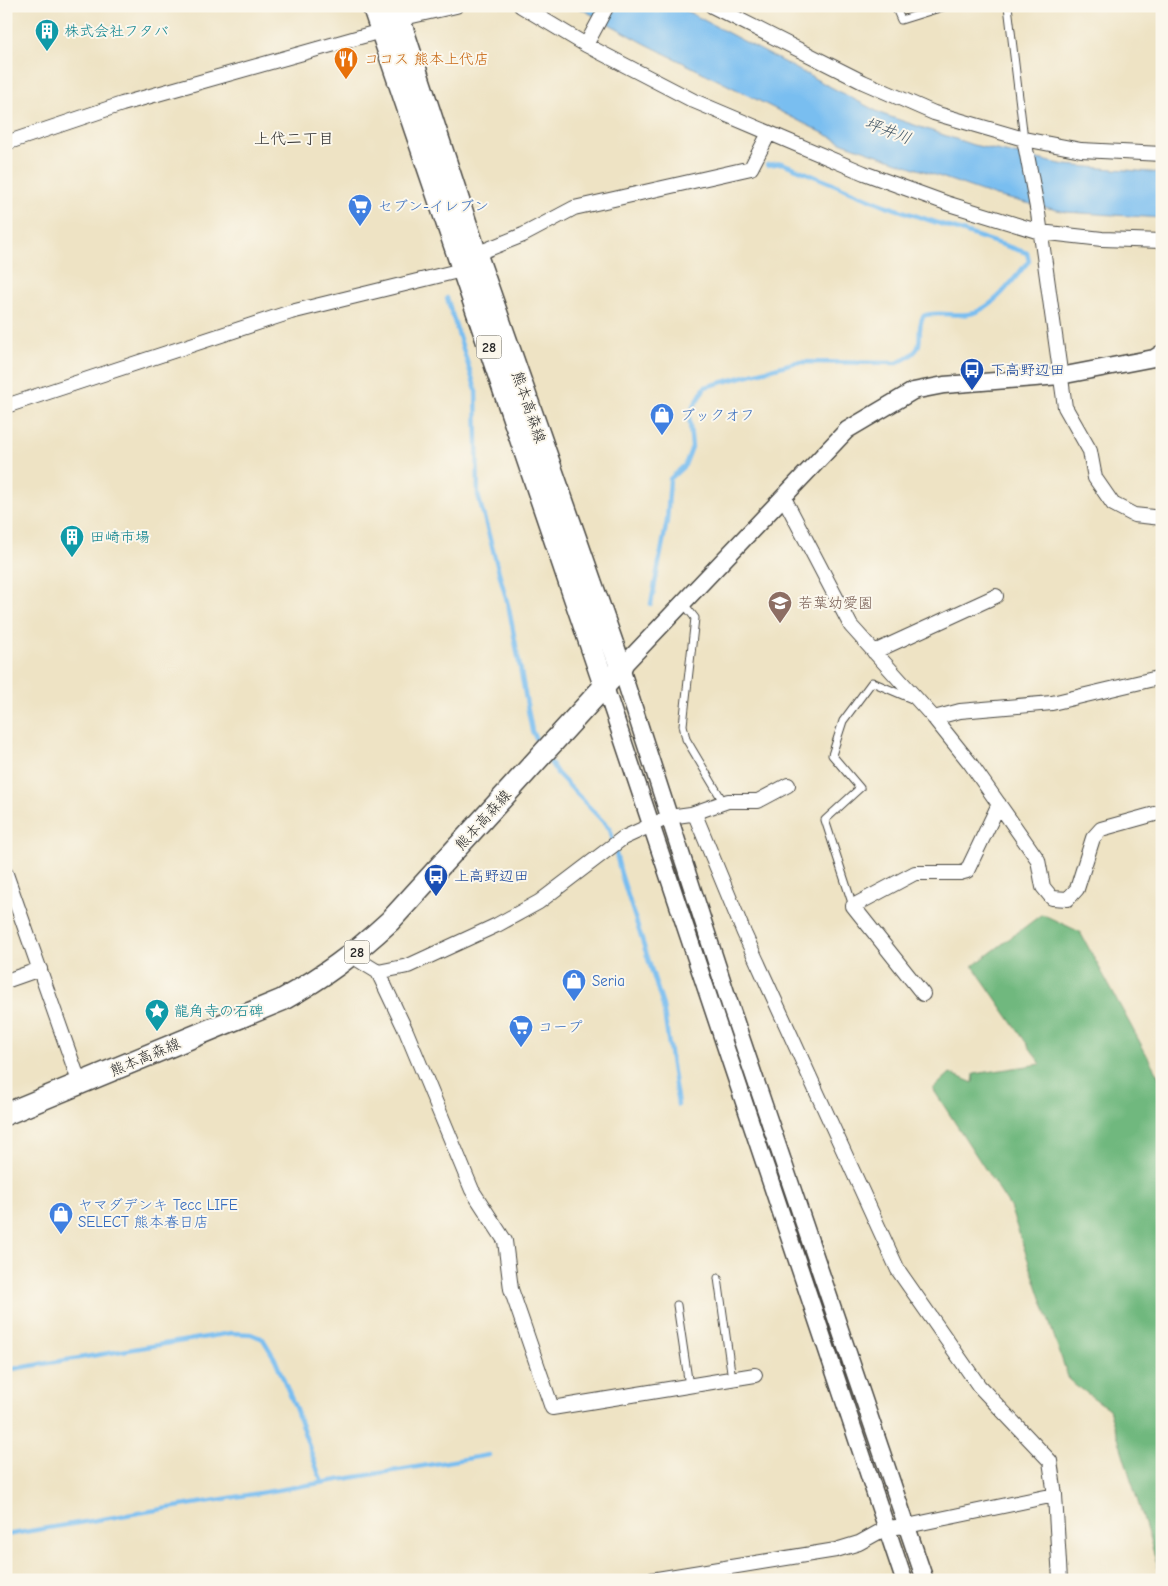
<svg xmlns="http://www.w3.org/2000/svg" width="1168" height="1586" font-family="'Comic Neue','Klee One',sans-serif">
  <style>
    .forest { fill: #6fb87e; stroke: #4d7254 }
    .water { fill: #79bef0; stroke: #52748e }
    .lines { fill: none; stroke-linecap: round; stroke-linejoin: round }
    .stream { stroke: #79bef0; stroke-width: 4.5 }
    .service-casing { stroke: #484742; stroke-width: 9 }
    .minor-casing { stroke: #484742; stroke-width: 16 }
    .tertiary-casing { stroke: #484742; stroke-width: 19 }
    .primary-casing { stroke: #484742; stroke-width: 24 }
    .service { stroke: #fff; stroke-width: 7 }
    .minor { stroke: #fff; stroke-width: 14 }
    .tertiary { stroke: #fff; stroke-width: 16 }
    .primary { stroke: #fff; stroke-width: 21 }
    .labels { text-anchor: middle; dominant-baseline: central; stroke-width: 4; stroke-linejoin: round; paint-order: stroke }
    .shield { fill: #fbf7ec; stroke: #696865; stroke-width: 1 }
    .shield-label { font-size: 14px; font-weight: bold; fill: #2b2b2b }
    .culture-label { font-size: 15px; fill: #0d838f; stroke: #fbf7ec; text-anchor: start }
    .food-label { font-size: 15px; fill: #c56008; stroke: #fbf7ec; text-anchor: start }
    .shop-label { font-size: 15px; fill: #366cbe; stroke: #fbf7ec; text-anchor: start }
    .transit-label { font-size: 15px; fill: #164399; stroke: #fbf7ec; text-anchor: start }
    .street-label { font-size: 15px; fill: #2b2b2b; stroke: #fbf7ec }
    .education-label { font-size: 15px; fill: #785e54; stroke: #fbf7ec; text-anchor: start }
    .water-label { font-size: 16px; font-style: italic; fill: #425766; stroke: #fbf7ec }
    .neighbourhood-label { font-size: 16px; fill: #2b2b2b; stroke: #fbf7ec }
  </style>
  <rect width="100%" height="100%" fill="#fbf7ec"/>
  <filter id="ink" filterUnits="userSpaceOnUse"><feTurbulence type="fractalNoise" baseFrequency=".02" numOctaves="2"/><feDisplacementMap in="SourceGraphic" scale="10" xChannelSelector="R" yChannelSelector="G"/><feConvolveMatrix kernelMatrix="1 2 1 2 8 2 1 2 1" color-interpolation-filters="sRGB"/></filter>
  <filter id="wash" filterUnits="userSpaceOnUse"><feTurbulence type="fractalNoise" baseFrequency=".0096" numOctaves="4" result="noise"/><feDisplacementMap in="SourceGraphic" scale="20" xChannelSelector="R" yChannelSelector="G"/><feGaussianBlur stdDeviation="1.12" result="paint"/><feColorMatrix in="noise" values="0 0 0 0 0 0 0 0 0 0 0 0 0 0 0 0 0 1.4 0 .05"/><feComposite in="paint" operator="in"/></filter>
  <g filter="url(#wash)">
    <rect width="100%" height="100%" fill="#eee3c4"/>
    <path class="forest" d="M1042 914 1080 932 1161 1081 1162 1579 1109 1409 1069 1380 1010 1207 933 1089 950 1073 973 1083 974 1074 1041 1064 973 966Z"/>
    <path class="water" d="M576 6H677L882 114 973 145 1065 165 1162 173V218L1066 212 996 196 843 143 644 43Z"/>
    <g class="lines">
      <path class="stream" d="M447 298 476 390 478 495 509 609 532 731 540 746
        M651 604 667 521 670 479 685 465 692 447 689 414 705 387 797 362 897 363C932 347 913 340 923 316 939 310 957 318 973 313 996 306 1014 278 1029 261L1027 253 887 206 782 163 767 165
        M547 757 557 773 610 829 621 874 663 1006 678 1105
        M6 1370 231 1333 251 1334 263 1339 275 1359 295 1407 322 1483
        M6 1535 489 1455"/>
    </g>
  </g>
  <g filter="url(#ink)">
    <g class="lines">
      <defs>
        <path id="service" d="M895 6 901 20 946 6
          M1008 6 1024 139
          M684 604 695 618 683 725 686 739 724 803
          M853 906 825 820 860 788 832 755 843 721 872 682 912 699
          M718 1278 732 1379
          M677 1305 689 1386"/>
        <path id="minor" d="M521 6 586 45 694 101 864 173 949 204 1040 232 1102 239 1162 241
          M712 6 863 82 934 113 1024 139 1081 150 1162 154
          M586 45 607 6
          M1024 139 1038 213 1065 407 1090 451 1095 478 1113 504 1134 515 1162 518
          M6 143 122 104 381 31 399 19 456 6
          M6 406 291 312 462 270 476 254 523 235 574 208 751 168 769 133
          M784 498 851 626 934 718 960 711 1052 703 1162 677
          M874 652 996 596
          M934 718 970 763 1038 860 1043 887 1052 898 1068 899 1077 889 1093 838 1101 829 1162 812
          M691 814 728 801H758L788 785
          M6 874 80 1084
          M352 956 378 972 406 1031 472 1190 505 1241 511 1289 552 1408 755 1375
          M378 972 408 966 497 925 539 902 623 838 669 817 691 814 696 817 744 933 898 1270 979 1386 1050 1461 1055 1495 1060 1580
          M6 981 40 969
          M923 994 853 906 915 873H960L967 871 999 804
          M651 1580 836 1550 859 1543 886 1528 907 1526 1055 1495"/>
        <path id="tertiary" d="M605 687 904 1580
          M925 1580 732 1011 621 668 847 430 913 391 944 385 1060 376 1154 358 1162 353"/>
        <path id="primary" d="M373 6 605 687
          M6 1114 282 1000C325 976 353 955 390 921L621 668 476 254 395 6"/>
      </defs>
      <use href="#service" class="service-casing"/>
      <use href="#minor" class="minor-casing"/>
      <use href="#tertiary" class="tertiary-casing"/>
      <use href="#primary" class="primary-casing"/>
      <use href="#service" class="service"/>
      <use href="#minor" class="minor"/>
      <use href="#tertiary" class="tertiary"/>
      <use href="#primary" class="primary"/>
    </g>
  </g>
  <defs>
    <symbol id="building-pin" viewBox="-11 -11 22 30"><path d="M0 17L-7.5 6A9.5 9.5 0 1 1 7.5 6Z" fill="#0f9aa8" stroke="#fbf7ec"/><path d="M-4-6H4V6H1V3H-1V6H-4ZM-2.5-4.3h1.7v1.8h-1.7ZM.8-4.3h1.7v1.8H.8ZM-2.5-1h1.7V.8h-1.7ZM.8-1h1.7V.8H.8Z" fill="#fff"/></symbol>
    <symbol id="restaurant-pin" viewBox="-11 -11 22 30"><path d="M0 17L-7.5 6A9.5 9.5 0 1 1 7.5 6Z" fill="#e8710a" stroke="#fbf7ec"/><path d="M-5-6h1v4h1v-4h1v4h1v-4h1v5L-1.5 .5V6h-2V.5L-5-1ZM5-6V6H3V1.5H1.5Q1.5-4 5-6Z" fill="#fff"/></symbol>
    <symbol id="supermarket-pin" viewBox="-11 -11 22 30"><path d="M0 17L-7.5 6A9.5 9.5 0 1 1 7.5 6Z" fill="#3f7fe0" stroke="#fbf7ec"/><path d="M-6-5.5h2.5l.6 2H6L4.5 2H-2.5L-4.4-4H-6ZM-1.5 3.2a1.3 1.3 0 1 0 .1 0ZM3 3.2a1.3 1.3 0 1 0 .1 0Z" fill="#fff"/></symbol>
    <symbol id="bus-pin" viewBox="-11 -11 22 30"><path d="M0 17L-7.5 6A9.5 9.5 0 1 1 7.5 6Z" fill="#1a4fb4" stroke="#fbf7ec"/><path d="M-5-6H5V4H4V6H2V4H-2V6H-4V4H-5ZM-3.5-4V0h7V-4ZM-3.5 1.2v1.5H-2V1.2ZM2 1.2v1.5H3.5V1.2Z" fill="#fff"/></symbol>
    <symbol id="shop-pin" viewBox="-11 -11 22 30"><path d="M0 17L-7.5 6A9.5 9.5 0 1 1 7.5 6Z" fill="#3f7fe0" stroke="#fbf7ec"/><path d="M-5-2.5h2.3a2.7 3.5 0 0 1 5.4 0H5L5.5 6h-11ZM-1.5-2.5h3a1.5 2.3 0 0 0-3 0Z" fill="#fff"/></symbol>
    <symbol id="school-pin" viewBox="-11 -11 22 30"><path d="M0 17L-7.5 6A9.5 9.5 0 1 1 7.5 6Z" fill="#8d6e63" stroke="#fbf7ec"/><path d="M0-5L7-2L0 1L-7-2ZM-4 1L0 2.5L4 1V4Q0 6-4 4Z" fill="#fff"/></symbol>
    <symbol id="sight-pin" viewBox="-11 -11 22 30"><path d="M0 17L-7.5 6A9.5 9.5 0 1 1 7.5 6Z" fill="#0f9aa8" stroke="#fbf7ec"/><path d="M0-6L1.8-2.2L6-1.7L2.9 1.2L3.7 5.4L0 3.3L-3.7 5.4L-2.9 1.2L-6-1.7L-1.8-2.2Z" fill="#fff"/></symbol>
  </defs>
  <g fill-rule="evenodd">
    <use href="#building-pin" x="33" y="17" width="28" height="38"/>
    <use href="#restaurant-pin" x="332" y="45" width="28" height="38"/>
    <use href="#supermarket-pin" x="346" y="192" width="28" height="38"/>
    <use href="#bus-pin" x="958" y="356" width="28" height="38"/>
    <use href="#shop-pin" x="648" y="401" width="28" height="38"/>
    <use href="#building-pin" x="58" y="523" width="28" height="38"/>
    <use href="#school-pin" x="766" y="589" width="28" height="38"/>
    <use href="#bus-pin" x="422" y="862" width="28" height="38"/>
    <use href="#shop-pin" x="560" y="967" width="28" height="38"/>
    <use href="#sight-pin" x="143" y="997" width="28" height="38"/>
    <use href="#supermarket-pin" x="507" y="1013" width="28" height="38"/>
    <use href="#shop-pin" x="47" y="1200" width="28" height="38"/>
  </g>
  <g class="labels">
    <g class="shield">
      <rect x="476.5" y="335.5" width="25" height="23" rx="4"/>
      <rect x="344.5" y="940.5" width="25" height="23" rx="4"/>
    </g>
    <g class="shield-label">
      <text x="489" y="347">28</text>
      <text x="357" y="952">28</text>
    </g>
    <g class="culture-label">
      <text x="64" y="31">株式会社フタバ</text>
      <text x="90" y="537">田崎市場</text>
      <text x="174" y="1011">龍角寺の石碑</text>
    </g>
    <g class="food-label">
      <text x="364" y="59">ココス 熊本上代店</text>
    </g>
    <g class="shop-label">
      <text x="378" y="206">セブン-イレブン</text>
      <text x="680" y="415">ブックオフ</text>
      <text x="592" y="981">Seria</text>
      <text x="538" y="1027">コープ</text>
      <text x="78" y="1205">ヤマダデンキ Tecc LIFE<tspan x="78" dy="17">SELECT 熊本春日店</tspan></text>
    </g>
    <g class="transit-label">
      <text x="990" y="370">下高野辺田</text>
      <text x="454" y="876">上高野辺田</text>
    </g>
    <g class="street-label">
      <text transform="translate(529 407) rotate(71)">熊本高森線</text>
      <text transform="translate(483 820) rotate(-48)">熊本高森線</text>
      <text transform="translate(145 1057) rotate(-23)">熊本高森線</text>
    </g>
    <g class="education-label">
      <text x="798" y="603">若葉幼愛園</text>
    </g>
    <g class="water-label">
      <text transform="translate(888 131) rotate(21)">坪井川</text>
    </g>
    <g class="neighbourhood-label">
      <text x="294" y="139">上代二丁目</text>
    </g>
  </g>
  <rect width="1168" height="1586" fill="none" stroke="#fbf7ec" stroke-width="25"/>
</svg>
